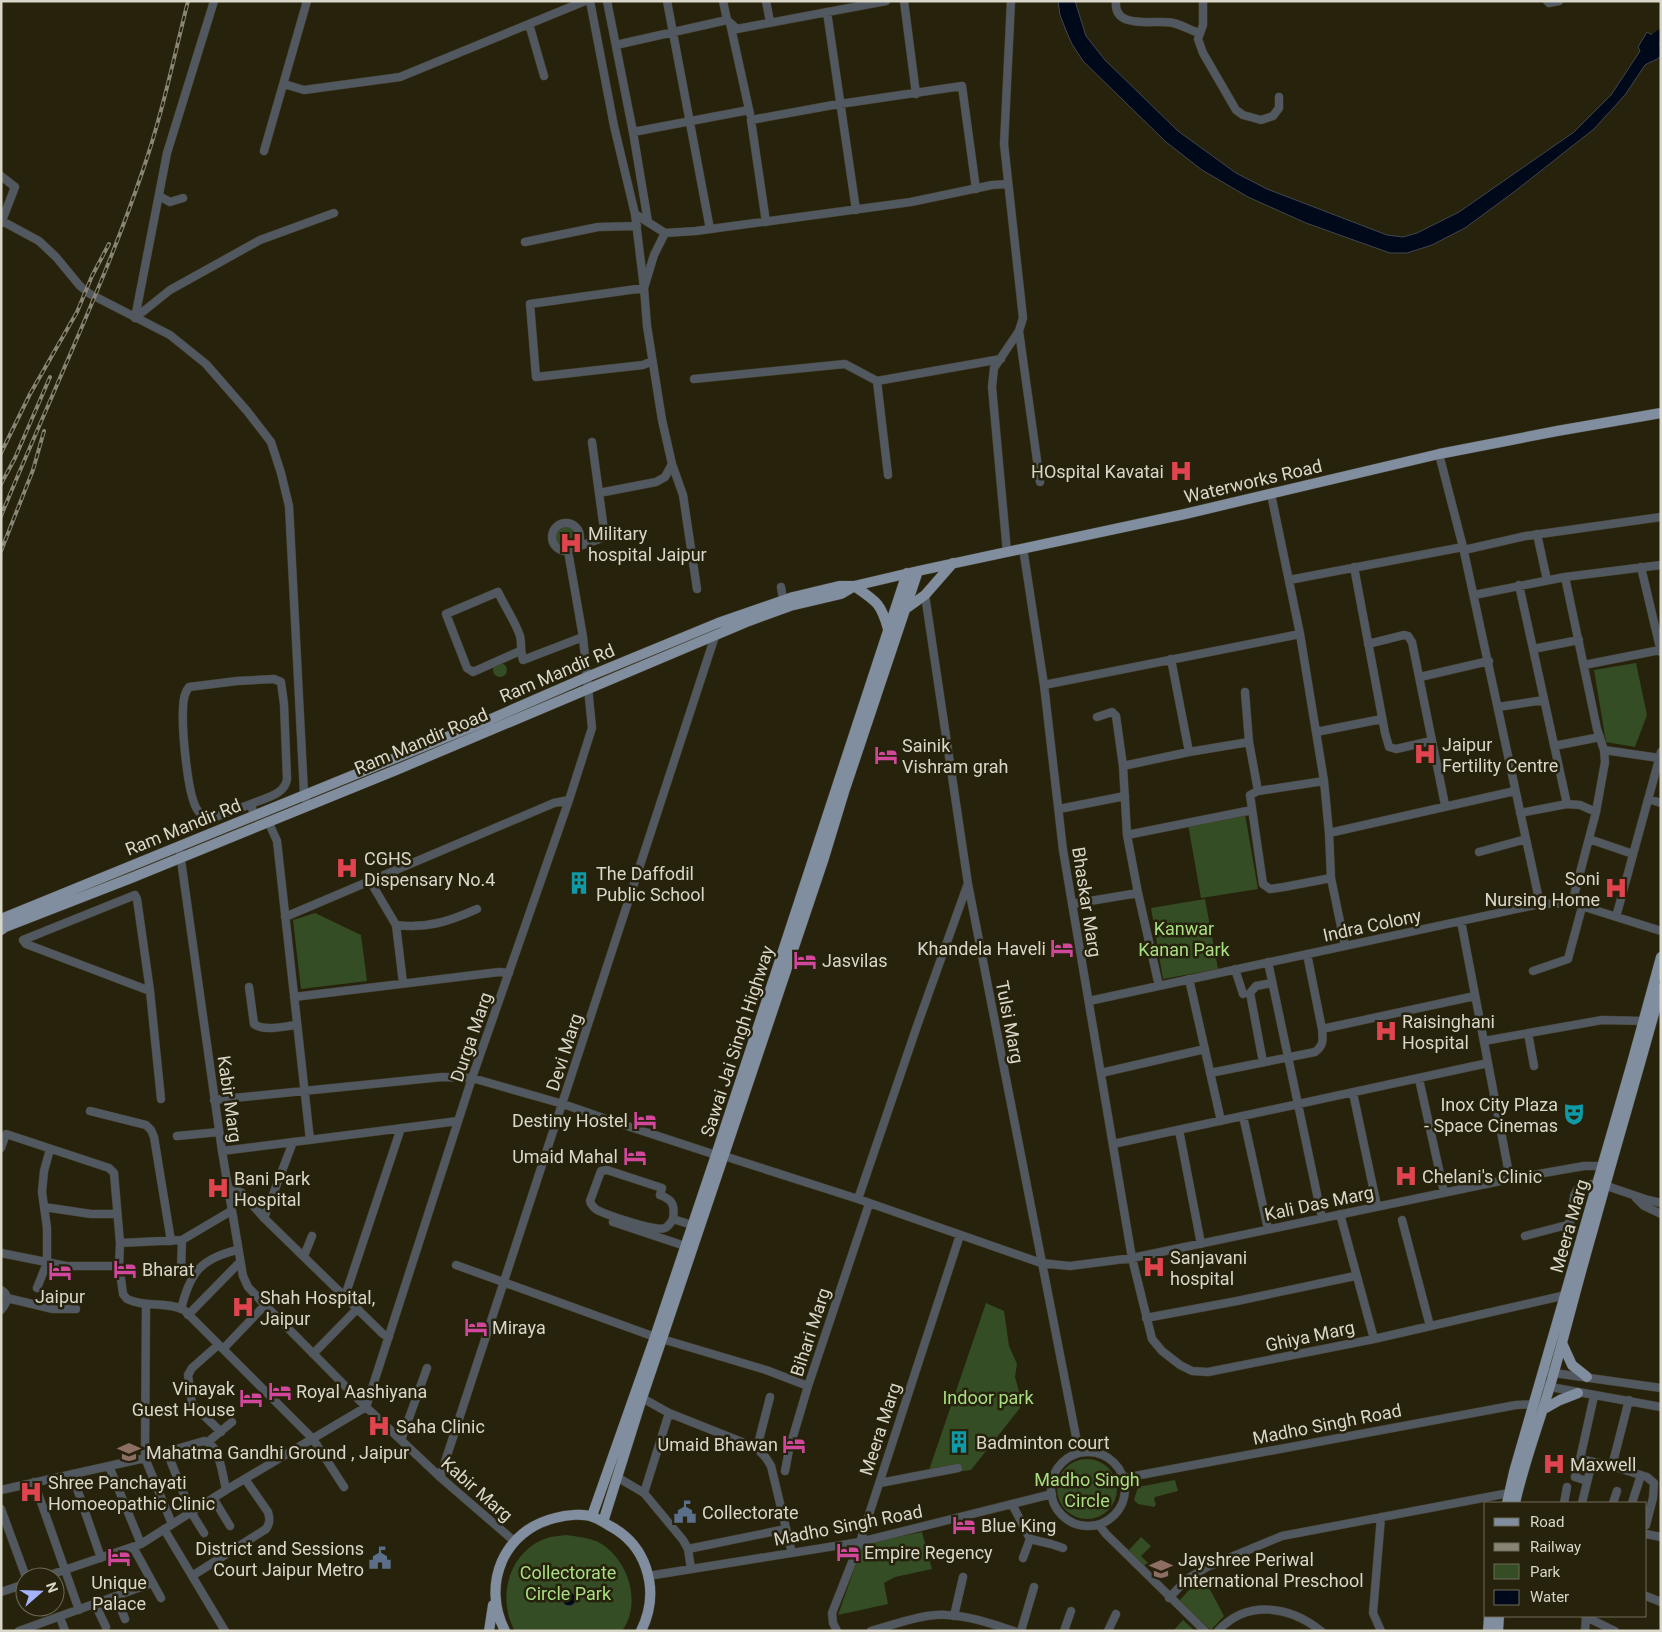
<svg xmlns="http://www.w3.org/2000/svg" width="1662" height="1632" font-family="Roboto,sans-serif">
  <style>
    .green { fill: #354d24 }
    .water { fill: #000919; stroke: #41474e }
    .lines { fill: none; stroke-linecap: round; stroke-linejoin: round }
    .river { stroke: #000919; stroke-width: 12 }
    .minor-casing { stroke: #433f2a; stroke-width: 9 }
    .major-casing { stroke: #433f2a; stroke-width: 11 }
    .minor { stroke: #525860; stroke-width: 8 }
    .major { stroke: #818ea0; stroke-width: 10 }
    .rail-casing { stroke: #888574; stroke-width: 4 }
    .rail { stroke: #26220c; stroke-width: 2; stroke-dasharray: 5.5; stroke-linecap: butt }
    .labels { text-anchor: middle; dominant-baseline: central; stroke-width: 5; stroke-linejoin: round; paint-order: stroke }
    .poi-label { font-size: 18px; fill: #d9d7ca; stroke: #26220c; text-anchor: start }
    .street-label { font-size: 18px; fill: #d9d7ca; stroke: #26220c }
    .park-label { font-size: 18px; fill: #a8df80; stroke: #26220c }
  </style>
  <rect width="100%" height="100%" fill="#26220c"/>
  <path class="green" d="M554 537a12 12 0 1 1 24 0a12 12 0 1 1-24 0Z
    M493 670a7 7 0 1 1 14 0a7 7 0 1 1-14 0Z
    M1636 663 1647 715 1635 747 1606 742 1594 670Z
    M1245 814 1258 889 1201 898 1188 824Z
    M1205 899 1218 969 1163 979 1151 908Z
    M315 913 361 935 367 981 301 989 293 920Z
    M986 1303 1004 1311 1009 1346 1017 1364 1015 1377 1020 1395V1408L971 1470 927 1476Z
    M1057 1489a30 30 0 1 1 60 0a30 30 0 1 1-60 0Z
    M1175 1480 1178 1491 1155 1497 1154 1500 1156 1504 1154 1507 1138 1504 1134 1500 1138 1487Z
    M922 1532 932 1569 895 1577 884 1583 888 1604 838 1615 863 1544Z
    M566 1535C580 1537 595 1538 606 1547 630 1566 641 1605 622 1631H515C496 1598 509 1551 547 1538 553 1536 560 1536 566 1535Z
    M1141 1537 1151 1546 1141 1556 1149 1564 1144 1568 1128 1551Z
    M1205 1580 1224 1616 1211 1630 1179 1601 1190 1589Z
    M1183 1620 1195 1631H1173Z"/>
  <path class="water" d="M1058 1H1075L1086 36 1105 60 1178 131 1236 173 1267 189 1387 235 1403 237 1417 233 1459 212 1574 132 1611 95 1640 51 1638 47 1647 32C1660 40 1661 41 1661 56 1656 61 1651 61 1645 65L1625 95 1594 129 1514 192 1465 228 1432 245 1407 253H1390L1306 223 1248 197 1202 170 1166 142 1083 61 1072 44 1067 33 1060 15Z
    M562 1599a7 7 0 1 1 14 0a7 7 0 1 1-14 0Z"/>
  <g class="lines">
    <path class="river" d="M1657 38 1661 35"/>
    <defs>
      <path id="minor" d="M590 1 614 126 635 214 644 288 530 304 536 377 643 365 652 361
        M607 1 633 132 648 222
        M667 1 710 229
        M723 1 727 20 737 29 886 1
        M766 1 770 22
        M904 1 916 94
        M1116 1C1113 31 1155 19 1173 23 1182 25 1190 30 1199 33
        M1203 1V25L1198 39 1203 53 1236 110 1243 115 1261 120 1273 116 1279 108V97
        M1547 1 1549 3 1559 1
        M827 12 856 210
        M730 23 750 114
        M529 24 544 76
        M616 45 727 20
        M284 84 304 90 400 77 585 1
        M633 132 749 110
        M264 151 307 1
        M1 176 15 187 1 223
        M159 196 170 202 183 198
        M635 214 665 233 696 231 911 202 992 185 1008 184
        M2 221 39 241 56 257 80 286 90 294 170 335 206 364 247 411 271 442 281 473 289 506 303 774 304 795 308 806
        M766 222 751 120 833 105 962 86 976 189
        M665 233 654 255 644 288 647 326 662 420 672 464 683 495 697 589
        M525 242 598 227 637 226
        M135 318 167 153 214 1
        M135 318 170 290 260 240 334 213
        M1019 331 1040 482
        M694 379 845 364 877 381 1001 359
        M877 381 888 475
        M1439 454 1463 547 1540 904
        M599 493 656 482 665 477 672 464
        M1271 494 1300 634 1324 781 1329 833 1331 878 1345 946
        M552 537a14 14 0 1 1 28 0a14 14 0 1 1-28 0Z
        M1537 534 1547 580
        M577 547 605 537 592 442
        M1023 548 1044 685 1063 850 1132 1258 1152 1339 1162 1351 1180 1365 1192 1371 1208 1372 1374 1339 1566 1295
        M1464 550 1526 536 1661 517
        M1007 552 992 387 994 368 1019 331 1023 318 1004 144 1011 1
        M1354 567 1385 733 1389 747 1396 749 1431 741
        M1641 567 1661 652
        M1565 577 1597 729 1604 750 1605 762 1596 812 1572 903
        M1289 580 1463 547
        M1519 585 1567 804
        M781 587 784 605
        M925 595 968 884 1079 1452
        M1474 595 1565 577 1661 565
        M1368 644 1404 635 1408 636 1412 642 1445 805
        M1533 649 1579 640
        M520 651 473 672 467 668 446 614 498 592C505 607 515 621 520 636 522 644 520 651 523 660L583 637 568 551
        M1171 659 1189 752
        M1584 665 1660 650
        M1420 677 1489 661
        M1044 685 1300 634
        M1245 692 1249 742
        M1498 707 1544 700
        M1097 717 1112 712 1116 716 1123 766 1127 835 1138 893 1159 986
        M1316 732 1382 719
        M1554 746 1600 737
        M1604 750 1659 758
        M1123 766 1189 752 1249 742 1258 791 1324 781
        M1258 791 1250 795 1263 884 1270 889 1284 887 1331 878
        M1648 799 1661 803
        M251 804 213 818C208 817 203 816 199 812 187 800 182 727 183 709 183 702 184 693 189 687L237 681 274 679 281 682 284 704 287 779C285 795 264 798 251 804L254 816
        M1059 809 1125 796
        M1520 813 1567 804 1580 805 1596 812
        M268 821 277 841 310 1140
        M1329 833 1515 791
        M1127 835 1252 810
        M1589 839 1633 854
        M1479 852 1526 839
        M180 853 222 1151 243 1276 248 1287 265 1305 366 1407 440 1477 514 1541
        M370 881 396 925C427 929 450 921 477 909
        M1072 904 1138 893
        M285 917 554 803 569 800
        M1616 917 1661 752
        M1461 921 1510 1179
        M396 925 403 983
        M1268 962 1322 1218
        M1235 969 1243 994
        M1533 971 1568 959 1582 907
        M1189 979 1221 1121
        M249 987 254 1024C265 1032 284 1026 297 1025
        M150 991 26 944 23 940 135 895 137 899 150 991 161 1099
        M294 997 499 972 509 973
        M1089 1001 1540 904 1572 903 1661 931
        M1322 1029 1475 996
        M1528 1033 1534 1066
        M1484 1041 1602 1020 1644 1021
        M1263 1062 1250 993 1256 986 1272 983
        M1101 1073 1205 1049
        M1210 1073 1315 1052C1324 1045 1323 1040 1322 1029L1307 954
        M1419 1079 1444 1192
        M1353 1093 1377 1206
        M214 1100 442 1077 472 1078 563 1104 612 1121 716 1155
        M90 1111 146 1125 151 1130 154 1137 171 1241
        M1243 1116 1268 1229
        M1179 1130 1201 1244
        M177 1136 219 1132
        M1113 1144 1488 1063
        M1 1148 6 1134 109 1168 114 1173 120 1243 119 1266H66L1 1253
        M222 1151 458 1121
        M724 1156 858 1199 1041 1263 1070 1266 1132 1258 1510 1179 1584 1166H1606
        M228 1190H235L242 1193 264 1218 383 1334 389 1337
        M1636 1198 1644 1206 1661 1214
        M858 1199 917 1026 967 886
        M44 1207 91 1214H117
        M1340 1214 1374 1339
        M264 1218 293 1142
        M673 1219C671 1222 669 1226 665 1228 656 1232 607 1215 597 1210 593 1207 591 1205 590 1201L601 1171 607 1170 662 1188 660 1195C673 1200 675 1205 673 1219L692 1225
        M1402 1220 1430 1326
        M613 1222 685 1246
        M1525 1236 1567 1225 1571 1220 1574 1196 1577 1190 1583 1186 1598 1183 1648 1200 1661 1203
        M120 1243 182 1240 231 1211
        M304 1256 312 1236
        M119 1264 123 1294 127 1299C145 1308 167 1301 184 1310L313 1439 344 1487
        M456 1265 655 1337
        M181 1269 182 1240
        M37 1288 47 1263V1228L42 1192 44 1171 50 1149
        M1 1290C10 1295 7 1303 1 1310
        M345 1296 401 1128
        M7 1298 53 1309H76
        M146 1304 145 1458 172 1524
        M181 1309C190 1273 200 1259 237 1250
        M188 1315 239 1263
        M1146 1318 1237 1301 1355 1276
        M662 1339 766 1370 808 1386
        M218 1345 192 1368 188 1375 192 1404 221 1432
        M223 1349 265 1305
        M313 1354 358 1308
        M1544 1371 1554 1373 1661 1388
        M1545 1386 1661 1407
        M1594 1396 1580 1459 1612 1466
        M642 1398 669 1413 757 1448 766 1458 771 1466 792 1553
        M1629 1400 1612 1466 1647 1477 1654 1483 1653 1498 1646 1525
        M401 1440 427 1368
        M209 1441 232 1422
        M757 1448 770 1397
        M1051 1489a37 37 0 1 1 74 0a37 37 0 1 1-74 0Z
        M167 1452 191 1512 204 1533
        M1580 1459 1575 1477 1587 1481
        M109 1466 141 1544
        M785 1471 789 1450 808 1386 869 1204
        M72 1474 101 1558
        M440 1477 715 636
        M617 1477 644 1493 683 1540 688 1549 691 1569
        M1124 1478 1516 1405 1538 1404
        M34 1482 79 1610
        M880 1483 958 1468
        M1 1490 145 1458 204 1441C219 1443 223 1476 226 1490
        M644 1493 669 1413
        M213 1498 230 1526
        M1564 1503 1567 1487
        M1582 1503 1592 1462
        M1613 1503 1617 1491
        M1632 1503 1641 1475
        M1012 1504 1030 1539 1051 1544 1063 1548
        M1 1509 26 1577
        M1381 1517 1373 1613 1381 1631
        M1099 1525 1106 1534 1205 1631
        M164 1529 225 1631
        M1646 1534 1661 1537
        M133 1547 161 1598
        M688 1549 786 1529
        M1023 1558 1030 1539
        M192 1576 266 1529C270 1523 270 1519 268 1512L245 1479
        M648 1576 860 1542 1052 1494
        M44 1577 141 1544 226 1490 366 1407 472 1078 569 800 592 728 583 637
        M1 1592 25 1584
        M116 1596 125 1619
        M1646 1596 1661 1602
        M1169 1598 1187 1579 1207 1567 1282 1536 1509 1493
        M95 1604 106 1627
        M954 1616 963 1577
        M60 1617 65 1631
        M1586 1617 1615 1631
        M19 1631 152 1583
        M837 1631 833 1623 832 1613 860 1542 960 1235
        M871 1631C893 1625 924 1613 947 1615 970 1616 992 1624 1014 1631
        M1021 1631 1034 1587
        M1064 1631 1071 1611
        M1108 1631 1116 1614
        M1218 1631C1247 1599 1290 1606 1321 1631
        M1585 1631 1586 1616"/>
      <path id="major" d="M854 586C876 601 881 603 888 629
        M904 610 925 595 953 563
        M1 919 491 719 587 677 718 623 793 597 839 586H854L918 571 1185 514 1439 454 1557 431 1661 413
        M1 930 5 927 131 878 396 770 749 621 790 606 841 594 853 587
        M1562 1343 1572 1365 1587 1377
        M1544 1409 1560 1400 1578 1393
        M1507 1503 1514 1472 1632 1063 1661 957
        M1515 1503C1525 1458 1542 1416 1554 1372 1567 1325 1579 1277 1593 1229 1615 1149 1639 1069 1661 988
        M592 1516 655 1337 716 1155 907 573
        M603 1522 642 1398 823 861 844 792 918 571
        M489 1631 493 1605
        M505 1631C481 1584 504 1530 555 1518 566 1515 583 1513 593 1517 599 1519 605 1523 610 1526 627 1535 640 1550 646 1568 653 1589 651 1611 641 1631
        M1488 1631 1489 1616
        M1498 1631 1499 1616"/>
    </defs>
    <use href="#minor" class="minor-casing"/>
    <use href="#major" class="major-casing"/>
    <use href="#minor" class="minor"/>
    <use href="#major" class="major"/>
    <defs>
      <path id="rail" d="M1 453 30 394 77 312 92 276 109 244
        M1 484 15 458 50 377
        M1 516C48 401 103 288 143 170 162 115 174 57 188 1
        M1 551 33 470 44 431"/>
    </defs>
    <use href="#rail" class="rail-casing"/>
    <use href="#rail" class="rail"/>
  </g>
  <defs>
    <symbol id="hospital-bare" viewBox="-9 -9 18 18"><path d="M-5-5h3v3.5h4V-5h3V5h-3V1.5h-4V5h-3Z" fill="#e0444e" stroke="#26220c" stroke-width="2.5" paint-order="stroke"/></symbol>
    <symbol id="hotel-bare" viewBox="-9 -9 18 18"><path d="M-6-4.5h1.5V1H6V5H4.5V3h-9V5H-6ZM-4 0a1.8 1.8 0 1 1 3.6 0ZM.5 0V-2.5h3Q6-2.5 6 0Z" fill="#d1479c" stroke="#26220c" stroke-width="2.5" paint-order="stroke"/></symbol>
    <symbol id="building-bare" viewBox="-9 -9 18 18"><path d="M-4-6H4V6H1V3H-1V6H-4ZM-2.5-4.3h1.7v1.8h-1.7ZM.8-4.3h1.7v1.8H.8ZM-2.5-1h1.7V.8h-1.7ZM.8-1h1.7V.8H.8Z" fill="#0f9aa8" stroke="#26220c" stroke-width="2.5" paint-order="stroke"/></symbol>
    <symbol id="theatre-bare" viewBox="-9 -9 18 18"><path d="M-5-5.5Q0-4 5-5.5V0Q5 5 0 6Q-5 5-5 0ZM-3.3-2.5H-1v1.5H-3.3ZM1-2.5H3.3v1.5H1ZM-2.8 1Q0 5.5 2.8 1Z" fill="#0f9aa8" stroke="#26220c" stroke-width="2.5" paint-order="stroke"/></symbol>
    <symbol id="school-bare" viewBox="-9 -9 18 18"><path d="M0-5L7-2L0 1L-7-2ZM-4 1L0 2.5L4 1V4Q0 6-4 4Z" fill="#8d6e63" stroke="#26220c" stroke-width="2.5" paint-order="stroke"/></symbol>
    <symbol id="civic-bare" viewBox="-9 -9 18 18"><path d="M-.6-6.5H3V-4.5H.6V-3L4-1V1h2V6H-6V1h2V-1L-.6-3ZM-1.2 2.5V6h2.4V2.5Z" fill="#5c6f8a" stroke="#26220c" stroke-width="2.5" paint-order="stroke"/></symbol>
  </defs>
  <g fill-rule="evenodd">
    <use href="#hospital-bare" x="1165" y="455" width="32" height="32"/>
    <use href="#hospital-bare" x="555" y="527" width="32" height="32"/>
    <use href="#hospital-bare" x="1409" y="738" width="32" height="32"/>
    <use href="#hotel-bare" x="870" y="739" width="32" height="32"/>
    <use href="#hospital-bare" x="331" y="852" width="32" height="32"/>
    <use href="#building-bare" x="563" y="867" width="32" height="32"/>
    <use href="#hospital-bare" x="1600" y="872" width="32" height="32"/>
    <use href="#hotel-bare" x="1046" y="932" width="32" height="32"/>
    <use href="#hotel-bare" x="789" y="944" width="32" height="32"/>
    <use href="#hospital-bare" x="1370" y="1015" width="32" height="32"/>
    <use href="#theatre-bare" x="1558" y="1098" width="32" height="32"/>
    <use href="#hotel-bare" x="629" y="1104" width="32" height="32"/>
    <use href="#hotel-bare" x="619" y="1140" width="32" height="32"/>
    <use href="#hospital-bare" x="1390" y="1160" width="32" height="32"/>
    <use href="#hospital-bare" x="202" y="1172" width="32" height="32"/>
    <use href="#hospital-bare" x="1138" y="1251" width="32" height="32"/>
    <use href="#hotel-bare" x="109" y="1253" width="32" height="32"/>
    <use href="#hotel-bare" x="44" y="1255" width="32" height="32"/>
    <use href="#hospital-bare" x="227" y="1291" width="32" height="32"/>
    <use href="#hotel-bare" x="460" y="1311" width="32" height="32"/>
    <use href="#hotel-bare" x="264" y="1375" width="32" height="32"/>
    <use href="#hotel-bare" x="235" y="1382" width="32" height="32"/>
    <use href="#hospital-bare" x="363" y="1410" width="32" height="32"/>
    <use href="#building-bare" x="943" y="1426" width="32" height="32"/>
    <use href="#hotel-bare" x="778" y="1428" width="32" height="32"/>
    <use href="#school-bare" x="113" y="1436" width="32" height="32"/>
    <use href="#hospital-bare" x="1538" y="1448" width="32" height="32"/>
    <use href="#hospital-bare" x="15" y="1476" width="32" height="32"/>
    <use href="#civic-bare" x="669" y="1496" width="32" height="32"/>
    <use href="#hotel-bare" x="948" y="1509" width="32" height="32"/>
    <use href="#hotel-bare" x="832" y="1536" width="32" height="32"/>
    <use href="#hotel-bare" x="103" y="1541" width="32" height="32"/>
    <use href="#civic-bare" x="364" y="1542" width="32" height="32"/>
    <use href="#school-bare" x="1145" y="1553" width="32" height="32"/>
  </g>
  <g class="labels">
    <g class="poi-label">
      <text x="1164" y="471" text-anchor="end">HOspital Kavatai</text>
      <text x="588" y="533">Military<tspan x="588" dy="21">hospital Jaipur</tspan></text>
      <text x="1442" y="744">Jaipur<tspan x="1442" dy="21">Fertility Centre</tspan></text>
      <text x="902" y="745">Sainik<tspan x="902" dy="21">Vishram grah</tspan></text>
      <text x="364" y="858">CGHS<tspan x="364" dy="21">Dispensary No.4</tspan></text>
      <text x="596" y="873">The Daffodil<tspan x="596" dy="21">Public School</tspan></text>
      <text x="1600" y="878" text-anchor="end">Soni<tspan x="1600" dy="21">Nursing Home</tspan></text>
      <text x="1046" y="948" text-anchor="end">Khandela Haveli</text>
      <text x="822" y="960">Jasvilas</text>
      <text x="1402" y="1021">Raisinghani<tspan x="1402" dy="21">Hospital</tspan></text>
      <text x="1558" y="1104" text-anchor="end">Inox City Plaza<tspan x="1558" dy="21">- Space Cinemas</tspan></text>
      <text x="628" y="1120" text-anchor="end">Destiny Hostel</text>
      <text x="618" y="1156" text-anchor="end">Umaid Mahal</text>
      <text x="1422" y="1176">Chelani's Clinic</text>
      <text x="234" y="1178">Bani Park<tspan x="234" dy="21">Hospital</tspan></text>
      <text x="1170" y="1257">Sanjavani<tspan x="1170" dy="21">hospital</tspan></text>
      <text x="142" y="1269">Bharat</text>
      <text x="60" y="1296" text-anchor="middle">Jaipur</text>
      <text x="260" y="1297">Shah Hospital,<tspan x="260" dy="21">Jaipur</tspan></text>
      <text x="492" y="1327">Miraya</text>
      <text x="235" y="1388" text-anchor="end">Vinayak<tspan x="235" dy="21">Guest House</tspan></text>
      <text x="296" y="1391">Royal Aashiyana</text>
      <text x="396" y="1426">Saha Clinic</text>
      <text x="976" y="1442">Badminton court</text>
      <text x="778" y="1444" text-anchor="end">Umaid Bhawan</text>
      <text x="146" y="1452">Mahatma Gandhi Ground , Jaipur</text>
      <text x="1570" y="1464">Maxwell</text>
      <text x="48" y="1482">Shree Panchayati<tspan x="48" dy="21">Homoeopathic Clinic</tspan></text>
      <text x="702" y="1512">Collectorate</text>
      <text x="981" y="1525">Blue King</text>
      <text x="364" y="1548" text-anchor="end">District and Sessions<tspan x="364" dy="21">Court Jaipur Metro</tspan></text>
      <text x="864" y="1552">Empire Regency</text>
      <text x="1178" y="1559">Jayshree Periwal<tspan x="1178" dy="21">International Preschool</tspan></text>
      <text x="119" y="1582" text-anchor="middle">Unique<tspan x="119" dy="21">Palace</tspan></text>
    </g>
    <g class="street-label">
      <text transform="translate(1253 481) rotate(-13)">Waterworks Road</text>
      <text transform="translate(557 673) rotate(-23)">Ram Mandir Rd</text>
      <text transform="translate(421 741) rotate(-23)">Ram Mandir Road</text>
      <text transform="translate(183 827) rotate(-22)">Ram Mandir Rd</text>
      <text transform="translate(1087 902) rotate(81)">Bhaskar Marg</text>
      <text transform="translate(1372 925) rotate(-12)">Indra Colony</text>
      <text transform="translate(1010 1022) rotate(79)">Tulsi Marg</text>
      <text transform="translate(471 1037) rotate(-71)">Durga Marg</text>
      <text transform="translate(737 1041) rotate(-72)">Sawai Jai Singh Highway</text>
      <text transform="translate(564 1052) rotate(-72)">Devi Marg</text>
      <text transform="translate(230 1099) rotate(82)">Kabir Marg</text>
      <text transform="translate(1319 1203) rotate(-12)">Kali Das Marg</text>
      <text transform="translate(1569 1226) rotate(-74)">Meera Marg</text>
      <text transform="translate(810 1332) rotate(-72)">Bihari Marg</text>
      <text transform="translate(1310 1336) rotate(-12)">Ghiya Marg</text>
      <text transform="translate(1327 1424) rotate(-11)">Madho Singh Road</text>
      <text transform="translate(880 1429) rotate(-72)">Meera Marg</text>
      <text transform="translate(477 1489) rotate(41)">Kabir Marg</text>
      <text transform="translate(848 1525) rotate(-11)">Madho Singh Road</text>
    </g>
    <g class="park-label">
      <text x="1184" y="928">Kanwar<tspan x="1184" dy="21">Kanan Park</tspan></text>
      <text x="988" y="1397">Indoor park</text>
      <text x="1087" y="1479">Madho Singh<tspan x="1087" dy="21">Circle</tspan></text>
      <text x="568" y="1572">Collectorate<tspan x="568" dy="21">Circle Park</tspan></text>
    </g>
  </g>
  <rect width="1662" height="1632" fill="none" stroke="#d9d7ca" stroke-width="5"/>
  <rect x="1484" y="1502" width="162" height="115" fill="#26220c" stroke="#6e6a58"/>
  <rect x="1494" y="1518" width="25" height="8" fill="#818ea0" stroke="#6e6a58"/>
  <text x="1530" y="1527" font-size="15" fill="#d9d7ca">Road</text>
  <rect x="1494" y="1543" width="25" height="8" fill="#888574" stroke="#6e6a58"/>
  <text x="1530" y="1552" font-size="15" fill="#d9d7ca">Railway</text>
  <rect x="1494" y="1564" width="25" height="15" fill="#354d24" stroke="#6e6a58"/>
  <text x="1530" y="1577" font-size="15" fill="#d9d7ca">Park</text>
  <rect x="1494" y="1590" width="25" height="15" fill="#000919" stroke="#6e6a58"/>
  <text x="1530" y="1602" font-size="15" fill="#d9d7ca">Water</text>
  <g transform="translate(40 1592) rotate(70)"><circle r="24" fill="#26220c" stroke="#6e6a58"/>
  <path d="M0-4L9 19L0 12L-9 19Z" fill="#a4b1fc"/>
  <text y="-8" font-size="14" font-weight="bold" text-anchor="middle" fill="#d9d7ca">N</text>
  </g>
</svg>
